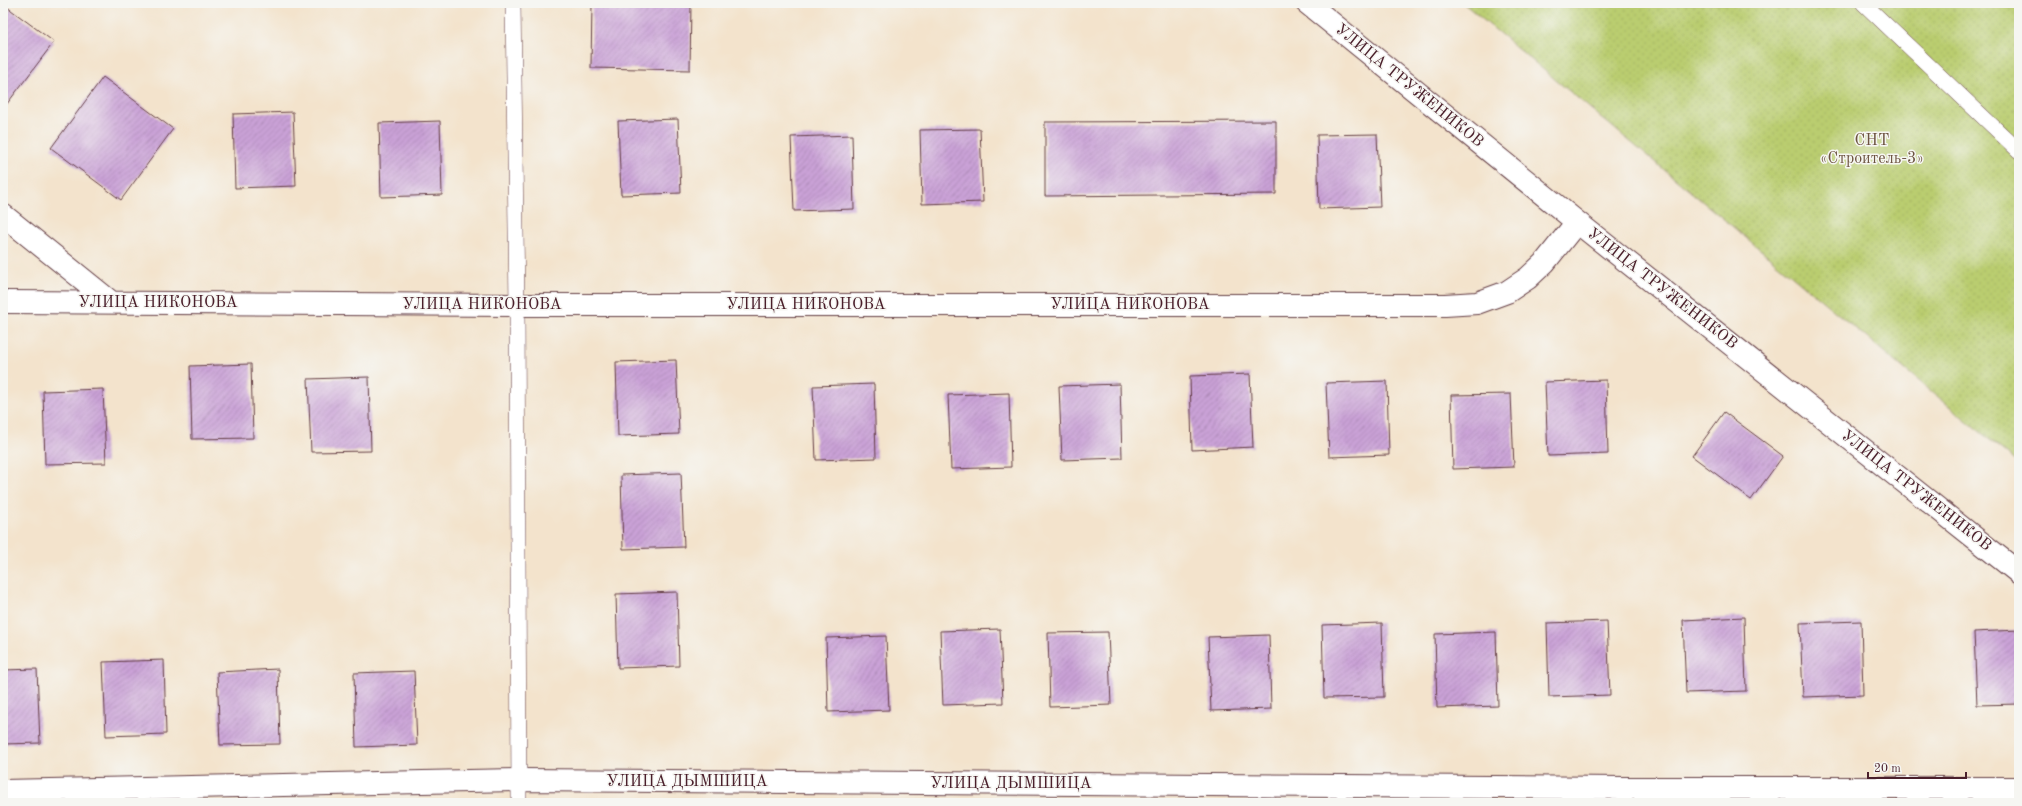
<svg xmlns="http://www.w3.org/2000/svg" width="2022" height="806" font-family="'Old Standard TT',serif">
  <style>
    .garden { fill: url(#garden-dots); stroke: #82764e }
    .building { fill: url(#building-hatch) }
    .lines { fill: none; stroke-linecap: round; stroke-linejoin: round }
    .lane-casing { stroke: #633c43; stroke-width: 16 }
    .street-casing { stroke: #633c43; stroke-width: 24 }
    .lane { stroke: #fff; stroke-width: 15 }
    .street { stroke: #fff; stroke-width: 22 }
    .labels { text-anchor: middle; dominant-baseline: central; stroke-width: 3; stroke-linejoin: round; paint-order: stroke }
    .street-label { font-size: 16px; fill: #4a1f2b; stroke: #f6f6f2 }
    .park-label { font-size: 16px; fill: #6c5340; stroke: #f6f6f2 }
  </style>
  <defs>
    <pattern id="garden-dots" width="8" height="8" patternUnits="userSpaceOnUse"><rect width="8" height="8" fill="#bacd70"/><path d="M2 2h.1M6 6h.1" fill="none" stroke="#a1b061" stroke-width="1.8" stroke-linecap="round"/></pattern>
    <pattern id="building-hatch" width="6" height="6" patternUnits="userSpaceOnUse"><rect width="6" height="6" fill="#caa2d7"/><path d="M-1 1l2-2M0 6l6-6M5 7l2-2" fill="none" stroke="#a683af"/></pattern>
  </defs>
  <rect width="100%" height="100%" fill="#f6f6f2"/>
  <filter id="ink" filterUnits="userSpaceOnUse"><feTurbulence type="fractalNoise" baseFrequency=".025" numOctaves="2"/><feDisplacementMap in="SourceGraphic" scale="8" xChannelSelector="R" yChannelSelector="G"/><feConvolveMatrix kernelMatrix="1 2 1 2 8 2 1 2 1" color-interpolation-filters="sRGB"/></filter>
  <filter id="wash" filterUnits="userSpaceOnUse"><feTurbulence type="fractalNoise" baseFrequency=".012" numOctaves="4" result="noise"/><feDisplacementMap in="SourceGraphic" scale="16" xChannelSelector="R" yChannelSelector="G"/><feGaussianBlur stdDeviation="0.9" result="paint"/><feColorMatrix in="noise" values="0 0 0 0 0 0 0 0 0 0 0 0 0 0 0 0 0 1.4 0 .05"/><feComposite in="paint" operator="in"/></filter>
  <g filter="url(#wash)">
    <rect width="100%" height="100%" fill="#f3e3cc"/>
    <path class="garden" d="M1463 3H2019V464Z"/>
    <g id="blocks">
      <path class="building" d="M592 3H691L690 70 591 68Z
        M3 4 54 42 3 109Z
        M103 77 173 129 121 200 51 148Z
        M293 112 296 186 235 188 233 114Z
        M678 119 681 193 621 195 618 121Z
        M440 121 442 195 381 197 379 123Z
        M1276 121V194L1045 196V122Z
        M980 129 983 202 922 204 920 130Z
        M1377 134 1380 207 1319 209 1317 135Z
        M852 135 854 209 794 211 791 137Z
        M676 360 679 434 618 436 616 362Z
        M251 364 253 438 192 439 190 366Z
        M1250 374 1253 447 1192 450 1190 376Z
        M369 377 371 451 311 452 308 379Z
        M1606 380 1608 454 1548 456 1545 382Z
        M1387 381 1389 455 1329 457 1326 383Z
        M874 384 876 458 816 460 813 386Z
        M1120 384 1122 458 1062 460 1059 386Z
        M103 389 106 463 45 464 43 391Z
        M1009 393 1011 467 951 469 948 395Z
        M1511 394 1514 467 1453 469 1451 395Z
        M1724 412 1783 456 1751 500 1692 456Z
        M681 473 684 547 623 549 621 475Z
        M677 592 679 666 618 668 616 594Z
        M1744 617 1746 691 1686 693 1683 620Z
        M1607 621 1610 695 1549 697 1547 623Z
        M1861 621 1863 695 1803 697 1800 623Z
        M1382 623 1384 697 1324 698 1322 625Z
        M1000 629 1003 703 943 705 940 631Z
        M2019 630V704L1977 705 1974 632Z
        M1108 632 1111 705 1050 707 1048 633Z
        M1496 632 1498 706 1437 708 1435 634Z
        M1269 635 1271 709 1211 711 1208 637Z
        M886 636 889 710 828 712 826 638Z
        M164 660 166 734 106 736 103 662Z
        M37 669 40 743 3 744V670Z
        M278 669 280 744 220 745 217 672Z
        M414 671 417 745 356 747 354 673Z"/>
    </g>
  </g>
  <g filter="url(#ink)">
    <use href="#blocks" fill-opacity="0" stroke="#633c43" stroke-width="1"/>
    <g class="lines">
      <defs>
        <path id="lane" d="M513 3 517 305 519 803
          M1863 3 2019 151
          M1625 788V803"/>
        <path id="street" d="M1307 3 1577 222 2019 573
          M3 215 111 302
          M3 302 517 305H1445L1477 303 1507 292 1528 278 1545 262 1577 222
          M3 791 519 780 1625 788H2019"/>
      </defs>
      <use href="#lane" class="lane-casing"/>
      <use href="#street" class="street-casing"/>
      <use href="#lane" class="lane"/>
      <use href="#street" class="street"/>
    </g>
  </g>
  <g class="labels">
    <g class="street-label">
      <text transform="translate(1409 86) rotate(39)">УЛИЦА ТРУЖЕНИКОВ</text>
      <text transform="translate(1662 289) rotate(38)">УЛИЦА ТРУЖЕНИКОВ</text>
      <text x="158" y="303">УЛИЦА НИКОНОВА</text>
      <text x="482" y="305">УЛИЦА НИКОНОВА</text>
      <text x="806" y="305">УЛИЦА НИКОНОВА</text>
      <text x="1130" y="305">УЛИЦА НИКОНОВА</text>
      <text transform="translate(1916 491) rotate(38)">УЛИЦА ТРУЖЕНИКОВ</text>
      <text x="687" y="782">УЛИЦА ДЫМШИЦА</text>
      <text x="1011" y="784">УЛИЦА ДЫМШИЦА</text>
    </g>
    <g class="park-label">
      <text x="1872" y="141">СНТ<tspan x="1872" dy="18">«Строитель-3»</tspan></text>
    </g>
  </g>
  <rect width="2022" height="806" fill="none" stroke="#f6f6f2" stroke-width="16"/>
  <path d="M1868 772v6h98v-6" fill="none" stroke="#4a1f2b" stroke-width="2"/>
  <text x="1874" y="772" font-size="12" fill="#4a1f2b" stroke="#f6f6f2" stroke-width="3" paint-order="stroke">20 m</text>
</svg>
